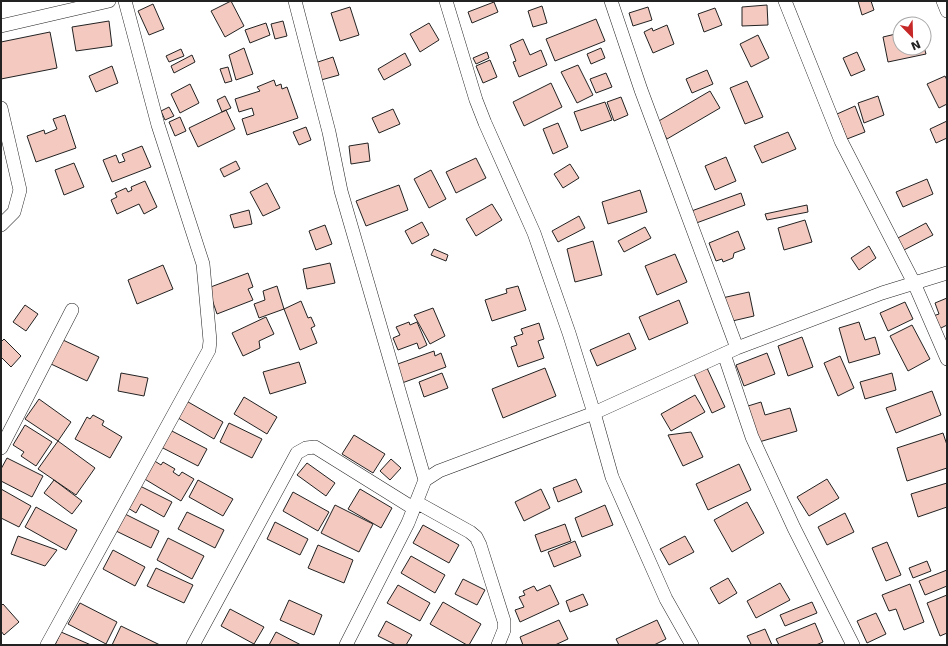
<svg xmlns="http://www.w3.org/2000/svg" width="948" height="646" font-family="'DejaVu Sans',sans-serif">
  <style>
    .building { fill: #f3c9c0; stroke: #222 }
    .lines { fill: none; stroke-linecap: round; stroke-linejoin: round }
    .minor-casing { stroke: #222; stroke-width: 14 }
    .minor { stroke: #fff; stroke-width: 13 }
  </style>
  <rect width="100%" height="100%" fill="#fff"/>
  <path class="building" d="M231 1 244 26 225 37 211 11Z
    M858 1H871L874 10 862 15Z
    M494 2 498 12 472 23 468 12Z
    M153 4 164 29 149 35 138 11Z
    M767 5 768 25 742 26V7Z
    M542 6 547 23 533 27 528 11Z
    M350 7 359 35 340 41 331 13Z
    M648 7 652 20 633 26 629 13Z
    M715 8 722 25 704 32 698 14Z
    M596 19 605 41 555 61 546 39Z
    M109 21 112 46 76 51 72 27Z
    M283 21 287 36 275 39 271 24Z
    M266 23 270 35 250 43 245 30Z
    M429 23 439 40 420 52 410 34Z
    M667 25 674 44 653 53 644 32 652 28 653 31Z
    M50 32 57 68 1 79V42Z
    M900 33V48H924V47L926 54 888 62 883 37Z
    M758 35 769 58 751 67 740 44Z
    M523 39 530 55 541 50 547 65 519 77 513 62 516 61 510 45Z
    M244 48 253 74 236 80 229 55Z
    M601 48 605 58 591 64 587 54Z
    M181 49 184 56 169 62 166 56Z
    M487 52 489 58 476 64 473 58Z
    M857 52 865 70 851 76 843 58Z
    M405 53 411 65 384 80 378 69Z
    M192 55 195 62 174 73 171 66Z
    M333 57 339 75 321 80 315 63Z
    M490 60 497 77 483 83 476 66Z
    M578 65 593 95 577 103 561 72Z
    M112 66 118 83 96 92 89 76Z
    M228 67 232 81 225 83 220 69Z
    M707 70 713 84 692 93 686 79Z
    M606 73 612 87 596 93 590 79Z
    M945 76 947 80V104L939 108 927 84Z
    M274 80 276 86 281 84 282 89 287 87 298 118 247 135 242 119 254 115 252 108 239 112 235 99 260 91 257 87Z
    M747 81 763 117 745 124 730 88Z
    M551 83 562 107 524 126 513 102Z
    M190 84 199 103 180 113 171 94Z
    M710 91 720 108 667 139 657 122Z
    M225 96 231 108 222 112 217 100Z
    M878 96 884 115 864 123 858 103Z
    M621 97 628 115 614 121 607 102Z
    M605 102 612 120 581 131 574 112Z
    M855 106 865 132 847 139 837 114Z
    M169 107 174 116 165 120 161 111Z
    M393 109 400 124 379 133 372 118Z
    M226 110 235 129 198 147 189 128Z
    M65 115 76 148 36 162 27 136 44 130 45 134 57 129 53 119Z
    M180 117 186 131 175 136 169 122Z
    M947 121V138L936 143 930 129Z
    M558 123 568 147 553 154 543 129Z
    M306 127 311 140 299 145 293 132Z
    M788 132 796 149 762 163 754 146Z
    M368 143 370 161 351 164 349 146Z
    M142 146 151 167 112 182 103 160 116 155 119 163 125 161 122 154Z
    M726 157 736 181 715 190 705 166Z
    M476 158 486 178 456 193 446 172Z
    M236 161 240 169 224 177 220 169Z
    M74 163 84 187 64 195 55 170Z
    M570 164 579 178 563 188 554 174Z
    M431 170 446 199 429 208 414 179Z
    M927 179 933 194 903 207 896 192Z
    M145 181 157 207 144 214 139 204 117 214 111 200 117 197 115 193 126 188 128 192 132 190 131 187Z
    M267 183 280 208 263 216 250 192Z
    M399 185 408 210 366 226 356 201Z
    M640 190 647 212 608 224 602 202Z
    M741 193 745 205 691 225 686 213Z
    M492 204 502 220 476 236 466 219Z
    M807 205 808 212 767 220 765 214Z
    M249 210 252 224 234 228 230 215Z
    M579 216 585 228 558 242 552 231Z
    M805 220 812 242 784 250 778 228Z
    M422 222 429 235 412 244 405 231Z
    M926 223 933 235 902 251 896 239Z
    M325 225 332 244 316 250 309 231Z
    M645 227 651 238 624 252 618 241Z
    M738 231 745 249 734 253 733 258 723 262 722 259 716 261 709 243Z
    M593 241 602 275 575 282 567 249Z
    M869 246 876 258 859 270 851 258Z
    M434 249 448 255 446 261 431 255Z
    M675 254 687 282 657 295 645 266Z
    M330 263 335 283 307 289 303 269Z
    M163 265 173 289 137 304 128 280Z
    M248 273 253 287 248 289 253 300 217 314 208 288Z
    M277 286 284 309 259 318 254 304 265 300 263 291Z
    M518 286 526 310 492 321 485 300 507 293 506 289Z
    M749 292 754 316 728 322 722 298Z
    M947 298V325L939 329 933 316 939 314 935 303Z
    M679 300 688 323 649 340 639 317Z
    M301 301 308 318 311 317 315 326 311 328 317 343 300 350 284 309Z
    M905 302 913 319 888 331 880 313Z
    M25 305 38 314 26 331 13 322Z
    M433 308 445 336 430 344 414 315Z
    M266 317 274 334 259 341 260 348 243 356 232 333Z
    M409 322 410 325 417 322 427 345 419 349 417 343 398 350 393 338 400 335 396 327Z
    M859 322 865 340 875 337 880 354 849 363 839 328Z
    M539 323 544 339 538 341 544 358 518 367 511 347 517 345 514 337 523 334 521 329Z
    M912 325 930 359 908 371 890 336Z
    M629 333 636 349 597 366 590 350Z
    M802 337 813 367 788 376 778 346Z
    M4 339 21 356 11 367 1 357V342Z
    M63 340 99 357 87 381 51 364Z
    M434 351 435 356 441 353 446 367 402 383 395 365Z
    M767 353 775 374 744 386 736 365Z
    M840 356 854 388 838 396 824 363Z
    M299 362 306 383 270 394 263 372Z
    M545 368 556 396 503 418 492 389Z
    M707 368 725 407 712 413 694 374Z
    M121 373 148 378 144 396 118 391Z
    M442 373 448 388 424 397 419 382Z
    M892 373 896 390 865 399 860 382Z
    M932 391 941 415 896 433 886 408Z
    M695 395 705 412 671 431 661 414Z
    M244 397 277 417 267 434 234 414Z
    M39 399 71 422 58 441 25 419Z
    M183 399 223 422 214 439 173 415Z
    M761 402 765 415 790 408 797 431 759 442 748 406Z
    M93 415 104 421 102 425 122 437 110 458 75 439 87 417 90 419Z
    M229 423 262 439 252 458 220 442Z
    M25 425 52 442 36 466 21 456 24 452 13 445Z
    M168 429 207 449 198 466 159 446Z
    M691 432 703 457 683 466 668 435Z
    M943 433 947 445V468L907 481 897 448Z
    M354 435 385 454 373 473 342 454Z
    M58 441 95 468 76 495 38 469Z
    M7 458 43 476 32 497 1 481V469Z
    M391 459 401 468 390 480 380 471Z
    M153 460 161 465 163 462 175 469 173 472 179 476 182 472 194 479 181 501 143 478Z
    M307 463 335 483 326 496 297 475Z
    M739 464 751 490 708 510 696 484Z
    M576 479 582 492 558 502 553 488Z
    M827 479 839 498 809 516 797 497Z
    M54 480 82 501 72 514 44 493Z
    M198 480 233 499 223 516 189 497Z
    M947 483V507L918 517 911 494Z
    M140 486 172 502 164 517 141 504 136 513 128 508Z
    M1 489 31 506 19 527 1 518Z
    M360 489 392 508 381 528 348 509Z
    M541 489 550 508 524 521 515 502Z
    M293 492 329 512 318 531 283 511Z
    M747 502 764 533 732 552 714 520Z
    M335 505 373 524 359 552 321 533Z
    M605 505 613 525 582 537 575 518Z
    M36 507 77 530 66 550 25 527Z
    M187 512 224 530 215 548 178 529Z
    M123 513 159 531 151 548 114 530Z
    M845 513 854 532 827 545 818 527Z
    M275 522 308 539 300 555 267 539Z
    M565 524 571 541 541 552 535 535Z
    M423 525 459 545 449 563 413 543Z
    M18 536 57 550 45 566 11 554Z
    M685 536 694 552 669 565 660 549Z
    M168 538 204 556 192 579 157 560Z
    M575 541 581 556 554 567 548 552Z
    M887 542 901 575 886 581 872 548Z
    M318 545 353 560 344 583 308 568Z
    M113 550 145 567 135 586 103 569Z
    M411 556 445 575 435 593 401 573Z
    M927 561 931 571 913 578 909 568Z
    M156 568 193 585 184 603 147 586Z
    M947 570V586L925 595 919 581Z
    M728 578 737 593 719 604 710 588Z
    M463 579 485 590 477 605 455 594Z
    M780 583 790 600 756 618 747 601Z
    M910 584 924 622 904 630 896 609 889 611 882 595Z
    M398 585 430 603 420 621 387 603Z
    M550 585 559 604 520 622 515 610 524 607 519 597 525 595 523 591 534 586 537 591Z
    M583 594 588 605 570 612 566 601Z
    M947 595V633L940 636 927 603Z
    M289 600 322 615 314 635 280 620Z
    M443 602 481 624 469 645H467L430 624Z
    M812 602 817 613 785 626 780 615Z
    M80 603 117 622 106 644 68 624Z
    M3 604 19 622 4 635 1 631V606Z
    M230 609 264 627 254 644 221 626Z
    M876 613 886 634 867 643 857 621Z
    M559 620 568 639 555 645H523L520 637Z
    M657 620 666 639 654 645H619L616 639Z
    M386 621 412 635 406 645H396L378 636Z
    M815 623 823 642 816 645H779L776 639Z
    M121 626 160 645H112Z
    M765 629 772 645H748L751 644 747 636Z
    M61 632 91 645H55Z
    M276 632 301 645H269Z"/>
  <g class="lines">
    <defs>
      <path id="minor" d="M295 1 329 132 341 191 425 480
        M446 1 476 100 485 123 534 233 569 333 594 413 612 477 666 599 692 645
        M611 1 641 90 737 348
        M785 1 841 141 914 283 947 359
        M943 1 947 11
        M1 26 109 1
        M1 108 20 190 14 212 1 225
        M724 354 752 437 794 528 853 645
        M1 448 72 310
        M416 502 470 532 476 537 480 545 504 621V630L498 645
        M47 645 209 350 210 341 203 264 158 125 125 1
        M193 645 297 453 306 448 315 447 413 508
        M346 645 408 523 425 480 439 471 594 413 737 348 882 293 947 273"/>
    </defs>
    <use href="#minor" class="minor-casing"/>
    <use href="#minor" class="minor"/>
  </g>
  <rect width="948" height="646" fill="none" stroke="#222222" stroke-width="4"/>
  <g transform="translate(912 36) rotate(157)"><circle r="19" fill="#ffffff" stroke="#a7a7a7"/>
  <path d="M0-3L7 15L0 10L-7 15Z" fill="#c62828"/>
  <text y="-6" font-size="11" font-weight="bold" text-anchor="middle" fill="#222222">N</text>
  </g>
</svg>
